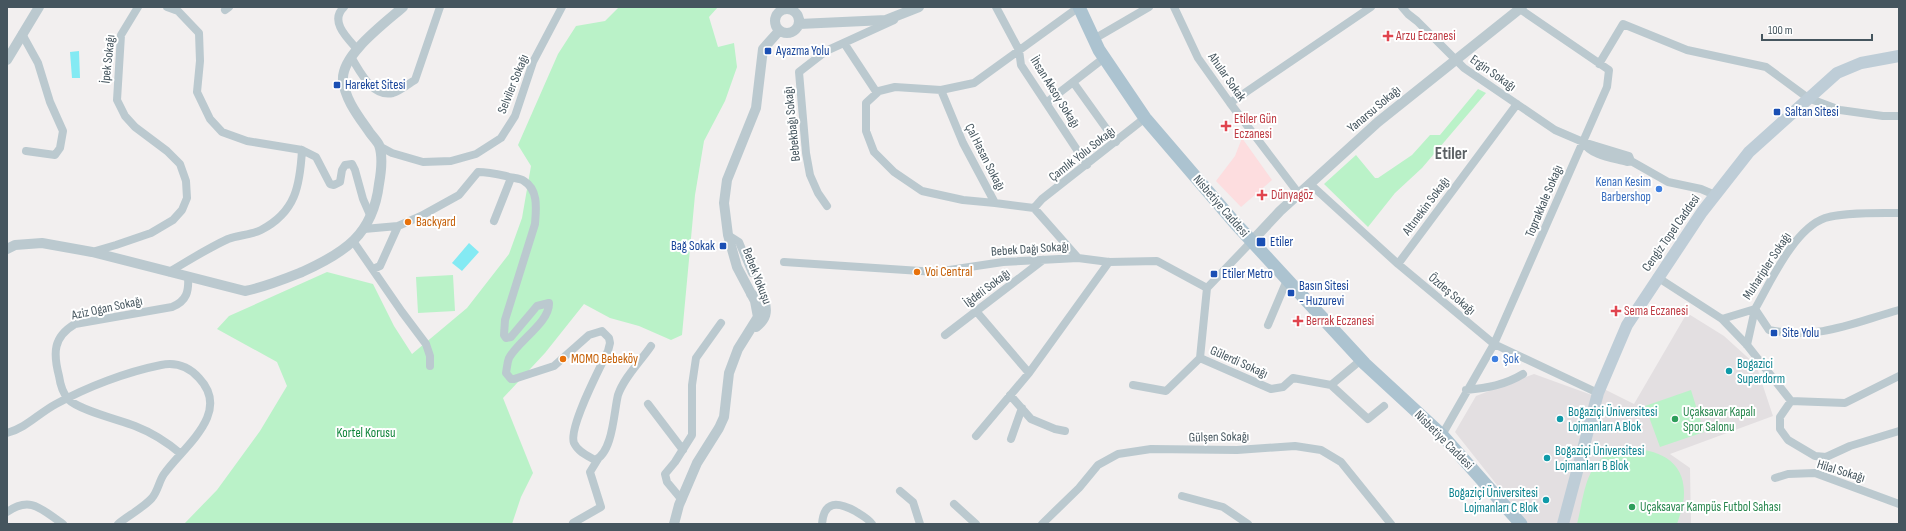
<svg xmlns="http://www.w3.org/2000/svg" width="1906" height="531" font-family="'Sofia Sans Condensed',sans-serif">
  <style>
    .education { fill: #e3dfe1 }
    .medical { fill: #fddddf }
    .green { fill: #baf2c8 }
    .water { fill: #84eaf3 }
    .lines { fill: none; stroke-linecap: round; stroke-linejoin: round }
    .minor { stroke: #bbc9cf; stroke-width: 8 }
    .tertiary { stroke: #bbc9cf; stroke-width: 10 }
    .secondary { stroke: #becdd7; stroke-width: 12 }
    .primary { stroke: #acc3d0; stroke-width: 13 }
    .health-dot { fill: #e0444e; stroke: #fff; stroke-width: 1.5 }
    .transit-dot { fill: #1a4fb4; stroke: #fff; stroke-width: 1.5 }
    .shop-dot { fill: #3f7fe0; stroke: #fff; stroke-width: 1.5 }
    .food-dot { fill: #e8710a; stroke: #fff; stroke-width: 1.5 }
    .culture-dot { fill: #0f9aa8; stroke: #fff; stroke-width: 1.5 }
    .leisure-dot { fill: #2e9e5b; stroke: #fff; stroke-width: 1.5 }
    .labels { text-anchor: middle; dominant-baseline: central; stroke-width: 4; stroke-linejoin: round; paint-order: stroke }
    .health-label { font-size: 13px; fill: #be3a42; stroke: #fff; text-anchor: start }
    .transit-label { font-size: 13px; fill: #164399; stroke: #fff; text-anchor: start }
    .street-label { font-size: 13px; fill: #45555e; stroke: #fff }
    .shop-label { font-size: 13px; fill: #366cbe; stroke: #fff; text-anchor: end }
    .food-label { font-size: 13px; fill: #c56008; stroke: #fff; text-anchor: start }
    .culture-label { font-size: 13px; fill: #0d838f; stroke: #fff; text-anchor: start }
    .leisure-label { font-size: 13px; fill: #27864d; stroke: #fff; text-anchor: start }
    .park-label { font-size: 13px; fill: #10853b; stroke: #fff }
    .district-label { font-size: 17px; font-weight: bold; fill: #5b6064; stroke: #fff }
  </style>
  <rect width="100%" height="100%" fill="#f2efef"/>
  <path class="education" d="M1687 313 1724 336 1756 365 1773 416 1670 454 1690 468 1691 524H1528L1455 432 1476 396 1534 374 1600 398 1604 389 1634 404Z"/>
  <path class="medical" d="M1242 138 1272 180 1241 207 1216 181 1235 156Z"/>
  <path class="green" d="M619 7H718L709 17 718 47 734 43 737 67 725 101 704 141 695 195 682 335 671 340 639 326 610 318 584 304 545 353 503 398 533 473 521 497 512 524H184L217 490 260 431 287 386 277 362 217 329 229 316 327 272 373 284 394 326 412 354 467 308 509 254 522 218 531 166 518 145 558 54 576 26 605 21Z
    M1478 89 1486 93 1422 168 1395 193 1368 227 1324 184 1356 155 1375 178H1378L1412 155 1430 135H1440Z
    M453 275 455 311 418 313 416 277Z
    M1691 390 1704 432 1660 447 1645 406Z
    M1621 449C1652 447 1685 457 1684 494 1684 504 1680 515 1677 524H1577C1585 493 1585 457 1621 449Z"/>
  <path class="water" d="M79 51 80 78H72L70 52Z
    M469 243 479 252 462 271 452 263Z"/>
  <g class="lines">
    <path class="minor" d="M167 7 178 11 199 33 200 61 197 92 210 119 222 132 247 141 302 150C300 185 296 212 261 230 251 235 239 235 228 239 208 248 188 261 169 272
      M344 7C329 21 347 38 357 49
      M790 7V9
      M996 7 1019 50 1021 65 1087 165
      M1174 7 1198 58 1230 103 1299 194
      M1402 7 1408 14 1417 21 1464 68 1555 130 1583 142 1629 156 1631 161 1668 182 1701 189 1715 195
      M225 10 229 7
      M22 34 38 63 50 102 63 131 60 148 55 155 26 151
      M1094 39 1149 7
      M844 43 877 93
      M351 57C360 71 372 98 393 93 400 91 408 84 415 80L440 7
      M1599 64 1623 24 1687 50 1766 67 1808 98 1840 110 1883 116H1899
      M1073 82 1116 142
      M941 90 963 143 995 203 1034 208 1078 258
      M1046 103 1104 58
      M1230 103 1371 7
      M1583 142C1591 156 1613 158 1627 162L1631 161
      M379 146 392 153 423 162 451 161 476 154 501 138 515 116 533 62 562 7
      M302 150 316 157 330 184 334 185 340 182 342 170 345 165 352 164 355 170 363 199 370 215
      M1310 184 1398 264 1494 344 1598 393
      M995 203 963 200 922 191 894 172 874 152 866 131V103L879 91 895 87 941 90 974 83 1079 7
      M827 206 818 193 810 175 806 153 799 72 826 51 894 20
      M1034 208 1042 199 1145 118
      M494 221 511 178
      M364 229 398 226 421 216 459 195 478 172C488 172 497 174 506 176 511 178 520 178 524 181 539 190 536 210 535 224L505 320 504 335 506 338 511 337 537 306 549 303C550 322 518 341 509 358 507 363 507 368 506 373L511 379H514L554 366 589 335 602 331 609 338 610 343 608 351C600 368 568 428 574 443 578 452 588 456 595 460 613 453 614 410 618 395 624 377 641 361 651 346
      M728 235 739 242 752 273
      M353 241 402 312 426 344 430 356V366
      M92 252 116 245 151 233 173 220 182 210 187 198 186 181 180 164 167 151 135 127 125 116 117 100 121 35 138 7
      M784 262 936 272 1003 262 1078 258 1109 262 1157 261 1207 288
      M1398 264 1517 104
      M373 269 380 266 398 226
      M1657 277 1722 319 1747 345 1791 401 1845 403 1899 376
      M1207 288 1252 241
      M976 311 1029 373
      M1722 319 1755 309C1771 281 1794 229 1825 218 1844 212 1879 213 1899 213
      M1268 325 1287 280
      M945 335 1043 260
      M1747 345 1755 309 1769 330C1820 340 1852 323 1899 310
      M1200 358 1271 389 1283 387 1293 378 1331 385 1361 360
      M1200 358 1207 288
      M1133 385 1166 391 1200 358
      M1331 385 1368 419 1384 406
      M1466 390C1487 388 1505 385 1523 374
      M1010 395 1031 419 1055 429 1065 431
      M1791 401 1780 417V429L1788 440 1815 456 1826 457 1850 446 1899 431
      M648 404 683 450
      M7 433C26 428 39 413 56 404 87 387 126 372 161 365 176 362 189 367 199 378 232 413 184 446 164 474 159 481 158 491 152 498 143 508 129 515 118 524
      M1442 435 1494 344 1607 87 1609 70 1517 7
      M976 436 1029 373 1109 262
      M1011 439 1022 408
      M181 454C167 442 153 433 135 426 120 420 78 410 68 399 63 393 60 383 59 376 53 353 53 337 75 324L172 307C187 301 189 291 188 277
      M1775 478 1788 474 1815 473 1899 504
      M900 491 913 502 920 524
      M1182 496 1223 507 1248 524
      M682 500 667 482 665 474 675 462 692 435V385L696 358 721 323
      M954 504 976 524
      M7 512C31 495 42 510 63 524
      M574 524 573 523 601 507 590 472 598 459
      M822 524C824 500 838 502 855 511 861 515 868 518 872 524
      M1042 524 1079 488 1098 465 1118 454 1151 449 1237 450 1295 446 1321 450 1341 462 1391 524"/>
    <path class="tertiary" d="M775 21a12 12 0 1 1 24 0a12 12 0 1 1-24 0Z
      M799 24 886 20 919 7
      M7 60 39 7
      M1252 241 1280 211 1378 122 1522 7
      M7 249 15 245 42 243 92 252 245 291C265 287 282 280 302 272 344 253 373 235 379 184 381 173 383 156 379 145 377 141 373 137 370 133 359 117 345 100 343 80 341 55 385 23 403 7
      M751 294 764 300C768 312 766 319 756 327
      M674 524 679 505 697 463 719 428 724 417 729 373 738 349 758 317 755 301 737 267 728 235 724 203 727 180 756 108 763 49 779 31"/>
    <path class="secondary" d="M1563 524 1598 393 1627 325 1702 212 1749 152 1837 73 1861 63 1899 56"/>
    <path class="primary" d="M1079 7 1099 50 1145 118 1235 223 1365 364 1442 435 1521 524"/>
  </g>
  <g class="health-dot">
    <path d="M1386 30h4v4h4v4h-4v4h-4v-4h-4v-4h4z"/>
    <path d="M1224 120h4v4h4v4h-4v4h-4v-4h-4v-4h4z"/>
    <path d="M1260 189h4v4h4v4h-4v4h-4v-4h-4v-4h4z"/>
    <path d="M1614 305h4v4h4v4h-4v4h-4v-4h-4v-4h4z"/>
    <path d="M1296 315h4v4h4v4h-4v4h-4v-4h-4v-4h4z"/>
  </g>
  <g class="transit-dot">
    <rect x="764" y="47" width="8" height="8" rx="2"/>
    <rect x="333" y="81" width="8" height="8" rx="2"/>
    <rect x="1773" y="108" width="8" height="8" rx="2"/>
    <rect x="1256" y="237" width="10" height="10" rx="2"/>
    <rect x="719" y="242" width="8" height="8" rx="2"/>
    <rect x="1210" y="270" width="8" height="8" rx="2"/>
    <rect x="1287" y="289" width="8" height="8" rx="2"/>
    <rect x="1770" y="329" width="8" height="8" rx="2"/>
  </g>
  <g class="shop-dot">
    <circle cx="1659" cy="189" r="4"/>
    <circle cx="1495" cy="359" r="4"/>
  </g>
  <g class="food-dot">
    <circle cx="408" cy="222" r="4"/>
    <circle cx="917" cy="272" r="4"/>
    <circle cx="563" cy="359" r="4"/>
  </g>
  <g class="culture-dot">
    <circle cx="1729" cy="371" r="4"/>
    <circle cx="1560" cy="419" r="4"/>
    <circle cx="1547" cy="458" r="4"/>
    <circle cx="1546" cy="500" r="4"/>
  </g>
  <g class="leisure-dot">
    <circle cx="1675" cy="419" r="4"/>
    <circle cx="1632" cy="507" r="4"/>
  </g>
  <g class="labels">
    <g class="health-label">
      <text x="1396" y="36">Arzu Eczanesi</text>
      <text x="1234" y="119">Etiler Gün<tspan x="1234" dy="15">Eczanesi</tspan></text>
      <text x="1271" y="195">Dűnyagöz</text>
      <text x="1624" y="311">Sema Eczanesi</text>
      <text x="1306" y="321">Berrak Eczanesi</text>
    </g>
    <g class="transit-label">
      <text x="776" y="51">Ayazma Yolu</text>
      <text x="345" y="85">Hareket Sitesi</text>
      <text x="1785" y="112">Saltan Sitesi</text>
      <text x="1270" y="242">Etiler</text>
      <text x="715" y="246" text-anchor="end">Bağ Sokak</text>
      <text x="1222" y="274">Etiler Metro</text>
      <text x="1299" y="286">Basın Sitesi<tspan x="1299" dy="15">- Huzurevi</tspan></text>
      <text x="1782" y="333">Site Yolu</text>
    </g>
    <g class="street-label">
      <text transform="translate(108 59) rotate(-84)">İpek Sokağı</text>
      <text transform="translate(1493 73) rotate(35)">Ergin Sokağı</text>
      <text transform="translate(1227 77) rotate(55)">Ahular Sokak</text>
      <text transform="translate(513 84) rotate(-68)">Selviler Sokağı</text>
      <text transform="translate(1055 92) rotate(58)">İhsan Aksoy Sokağı</text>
      <text transform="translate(1374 109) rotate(-40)">Yanarsu Sokağı</text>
      <text transform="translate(792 124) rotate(-96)">Bebekbağı Sokağı</text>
      <text transform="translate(1082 154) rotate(-38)">Çamlık Yolu Sokağı</text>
      <text transform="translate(985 157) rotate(63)">Çal Hasan Sokağı</text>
      <text transform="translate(1544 201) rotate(-67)">Toprakkale Sokağı</text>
      <text transform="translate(1221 206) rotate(49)">Nisbetiye Caddesi</text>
      <text transform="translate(1426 206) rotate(-53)">Altınekin Sokağı</text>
      <text transform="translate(1671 233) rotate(-55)">Cengiz Topel Caddesi</text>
      <text transform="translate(1030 249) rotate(-4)">Bebek Dağı Sokağı</text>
      <text transform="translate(1767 266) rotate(-57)">Muharipler Sokağı</text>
      <text transform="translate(757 276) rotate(69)">Bebek Yokuşu</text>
      <text transform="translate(987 288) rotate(-37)">İğdeli Sokağı</text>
      <text transform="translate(1452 294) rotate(40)">Özdeş Sokağı</text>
      <text transform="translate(107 308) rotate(-12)">Aziz Ogan Sokağı</text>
      <text transform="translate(1239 362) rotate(24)">Gülerdi Sokağı</text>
      <text transform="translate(1219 437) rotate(-1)">Gülşen Sokağı</text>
      <text transform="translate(1444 440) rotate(45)">Nisbetiye Caddesi</text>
      <text transform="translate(1841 471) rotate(17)">Hilal Sokağı</text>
    </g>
    <g class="shop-label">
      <text x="1651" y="182">Kenan Kesim<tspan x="1651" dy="15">Barbershop</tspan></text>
      <text x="1503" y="359" text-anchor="start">Şok</text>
    </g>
    <g class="food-label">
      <text x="416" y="222">Backyard</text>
      <text x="925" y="272">Voi Central</text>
      <text x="571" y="359">MOMO Bebeköy</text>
    </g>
    <g class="culture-label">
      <text x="1737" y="364">Bogazici<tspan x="1737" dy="15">Superdorm</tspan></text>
      <text x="1568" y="412">Boğaziçi Üniversitesi<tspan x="1568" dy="15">Lojmanları A Blok</tspan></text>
      <text x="1555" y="451">Boğaziçi Üniversitesi<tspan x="1555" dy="15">Lojmanları B Blok</tspan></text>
      <text x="1538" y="493" text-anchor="end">Boğaziçi Üniversitesi<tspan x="1538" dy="15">Lojmanları C Blok</tspan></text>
    </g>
    <g class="leisure-label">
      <text x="1683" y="412">Uçaksavar Kapalı<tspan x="1683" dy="15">Spor Salonu</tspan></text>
      <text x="1640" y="507">Uçaksavar Kampüs Futbol Sahası</text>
    </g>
    <g class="park-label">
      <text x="366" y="433">Kortel Korusu</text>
    </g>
    <g class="district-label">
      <text x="1451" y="154">Etiler</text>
    </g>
  </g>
  <rect width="1906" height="531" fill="none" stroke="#45555e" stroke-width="16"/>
  <path d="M1762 34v6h110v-6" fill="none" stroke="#45555e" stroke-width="2"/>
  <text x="1768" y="34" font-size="12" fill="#45555e" stroke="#ffffff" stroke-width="3" paint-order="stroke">100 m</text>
</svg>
